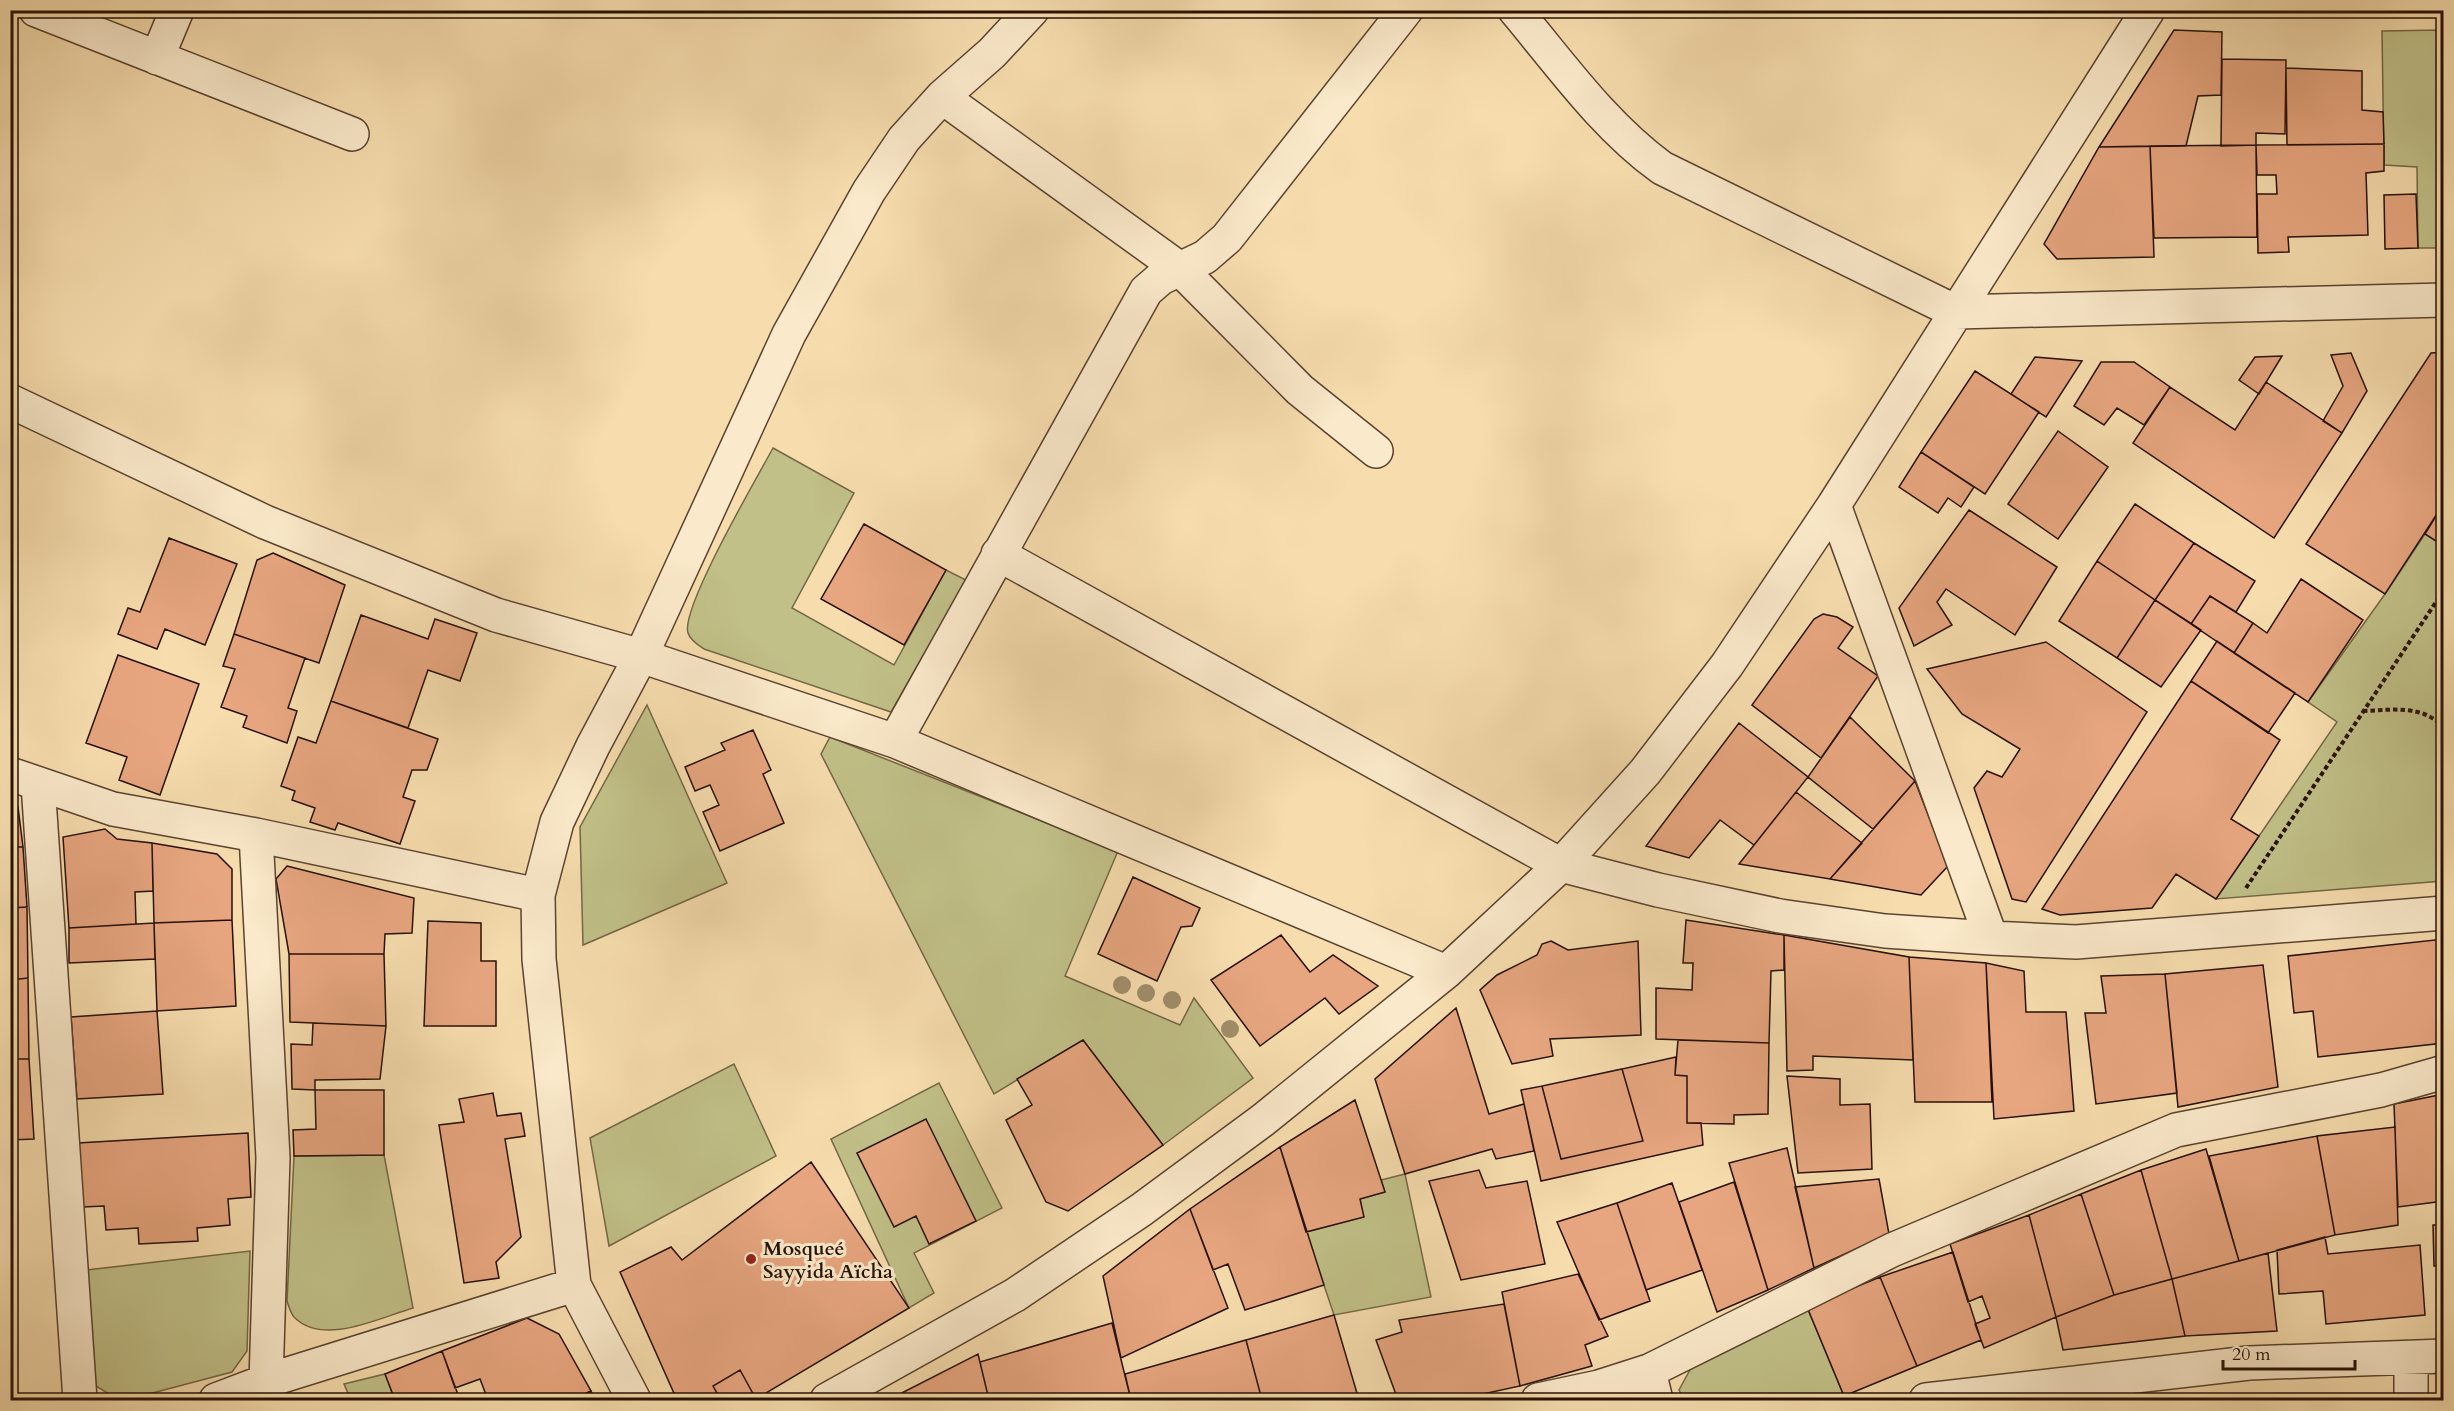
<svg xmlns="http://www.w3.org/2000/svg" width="2454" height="1411" font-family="Cardo,serif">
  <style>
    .green { fill: #c1c088; stroke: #746847; stroke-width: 1.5 }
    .building { fill: #e7a680; stroke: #261006; stroke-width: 1.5 }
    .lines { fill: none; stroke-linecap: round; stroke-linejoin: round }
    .minor-casing { stroke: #5a4330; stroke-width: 36 }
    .path { stroke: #261006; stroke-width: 4; stroke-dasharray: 4.5 3; stroke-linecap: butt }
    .minor { stroke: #fae9ca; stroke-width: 33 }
    .tree { fill: #a28e6b }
    .poi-dot { fill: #8f2418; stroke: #fae9ca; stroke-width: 2 }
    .labels { text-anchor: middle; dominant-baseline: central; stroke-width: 6; stroke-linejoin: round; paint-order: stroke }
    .poi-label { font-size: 20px; font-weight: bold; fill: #261006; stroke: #fae9ca; text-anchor: start }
  </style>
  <rect width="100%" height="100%" fill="#f7ddae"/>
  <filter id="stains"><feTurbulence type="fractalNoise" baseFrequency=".00333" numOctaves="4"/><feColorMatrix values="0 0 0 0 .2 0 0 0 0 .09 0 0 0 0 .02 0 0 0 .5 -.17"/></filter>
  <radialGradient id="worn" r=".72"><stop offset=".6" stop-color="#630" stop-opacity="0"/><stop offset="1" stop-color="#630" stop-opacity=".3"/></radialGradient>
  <path class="green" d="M2443 30V248H2418L2417 167 2384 165 2382 31Z
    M773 448 854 493 792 608 894 665 946 570 966 580 891 712 704 649C698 645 690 640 688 633 680 609 758 476 773 448Z
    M2425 534 2443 546V881L2216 899 2337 722 2308 702 2385 594Z
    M647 705 727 883 583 945 580 827Z
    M830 737 1118 851 1065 976 1180 1025 1194 998 1253 1078 1163 1145 1083 1040 994 1094 821 754Z
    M734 1064 776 1156 609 1246 590 1138Z
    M939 1083 1002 1208 914 1253 934 1293 909 1308 831 1139Z
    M384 1155 413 1308C379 1318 324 1346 295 1318 291 1315 289 1307 287 1301L294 1156Z
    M1405 1174 1431 1297 1334 1315 1306 1232 1363 1217 1360 1199 1385 1192 1381 1180Z
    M250 1251 247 1351 232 1372 126 1400H119L96 1386 87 1270Z
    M1807 1307 1844 1396 1794 1400 1684 1399 1679 1390 1691 1368Z
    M385 1374 395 1400H351L344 1384Z"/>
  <path class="building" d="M2174 30 2222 32 2221 95 2198 96 2186 146 2099 147Z
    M2222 59 2286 60 2285 134 2256 133V145L2221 146Z
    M2286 68 2362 71V110L2383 112 2384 144 2287 145Z
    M2440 141H2444V219H2441Z
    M2384 144V171L2366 173 2368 235 2288 237 2289 252 2258 253 2257 194H2277L2276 175H2257L2256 145Z
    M2256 145 2257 237 2154 238 2150 146Z
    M2150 146 2154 257 2057 259 2044 244 2099 147Z
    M2416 194 2418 248 2385 249 2384 195Z
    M2444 352V503L2385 594 2306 544 2431 353Z
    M2351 353 2367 391 2342 433 2323 421 2343 386 2331 355Z
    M2282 356 2259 394 2239 380 2255 357Z
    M2035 357 2082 361 2046 417 2011 394Z
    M2101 362H2134L2170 387 2144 425 2117 408 2104 425 2074 406Z
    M1975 371 2039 412 1985 494 1921 452Z
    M2266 382 2342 433 2274 538 2133 443 2170 387 2235 430Z
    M2058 431 2108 467 2058 539 2008 504Z
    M1921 452 1974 487 1961 507 1948 498 1938 513 1899 487Z
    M2444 503V546L2425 534Z
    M2135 504 2194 543 2155 600 2097 561Z
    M1969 510 2057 567 2015 635 1946 589 1937 602 1952 625 1914 646 1899 608Z
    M864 524 946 570 904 645 821 599Z
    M169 538 237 564 205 645 165 629 157 649 118 634 128 608 140 612Z
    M2194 543 2255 581 2236 612 2210 596 2191 624 2155 600Z
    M273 553 345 585 319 663 234 634 257 560Z
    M2097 561 2155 600 2117 658 2059 621Z
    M2301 579 2363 620 2308 702 2234 653 2253 623 2267 633Z
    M2210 596 2253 623 2234 653 2191 624Z
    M2155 600 2201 630 2161 687 2117 658Z
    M1823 614 1837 617 1853 627 1838 648 1878 676 1821 758 1752 705 1814 619Z
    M361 615 428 639 435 619 477 633 460 681 428 670 408 728 331 701Z
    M234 634 305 658 288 708 297 711 287 743 243 727 247 716 221 707 235 669 223 666Z
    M2217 641 2295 693 2268 733 2191 681Z
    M2046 642 2147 712 2026 902 2012 899 1974 788 1987 771 2002 777 2020 749 1962 714 1927 669Z
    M118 655 199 684 160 795 119 780 127 757 86 743Z
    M2191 681 2280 740 2231 819 2259 836 2216 899 2176 874 2152 908 2060 915 2042 909Z
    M331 701 438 739 427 770H412L403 797 415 801 400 844 338 823 335 830 310 822 315 808 292 800 295 791 281 786 298 737 316 743Z
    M1850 717 1915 781 1873 829 1808 777Z
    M1739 723 1808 777 1754 845 1720 820 1689 858 1646 846Z
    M753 730 771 770 763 774 784 823 720 851 703 812 719 805 710 785 695 791 685 767 725 750 721 743Z
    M1915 781 1948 866 1921 895 1830 879Z
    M1796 792 1862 843 1830 879 1739 864Z
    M10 802 18 807 23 847H10Z
    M105 829 117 839 152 843 153 891 135 892 136 924 69 928 63 837Z
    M152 843 217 854 232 869V920L154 923Z
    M10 847H23L27 907 10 908Z
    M287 866 414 898 412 933 385 934 384 954H289L276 879Z
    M1133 877 1200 908 1192 926 1181 927 1157 981 1098 954Z
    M27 907 28 978 10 980V908Z
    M232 920 236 1006 157 1011 154 923Z
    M1686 920 1784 935V970L1771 971 1769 1043 1656 1039V988L1692 990 1693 963H1683Z
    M428 921 481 923V961H496V1026H424Z
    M154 923 155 959 69 963V928Z
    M1281 935 1310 972 1333 955 1378 986 1339 1014 1325 998 1260 1046 1211 980Z
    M1784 935 1909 957 1913 1060 1813 1056V1070L1787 1071Z
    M2444 939V1043L2318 1057 2313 1011 2294 1013 2288 956Z
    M1551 941 1568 950 1638 941 1641 1035 1550 1039 1553 1056 1512 1064 1480 990 1497 975 1537 955 1542 944Z
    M289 954H384L386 1026 290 1022Z
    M1909 957 1986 963 1992 1102H1915Z
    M1986 963 2024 971 2026 1012H2066L2074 1111 1994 1119Z
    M2263 965 2278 1087 2178 1107 2165 974Z
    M2165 974 2177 1093 2096 1104 2085 1013H2106L2101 976Z
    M28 978 29 1059H10V980Z
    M1456 1008 1489 1114 1524 1104 1534 1151 1496 1159 1492 1149 1405 1174 1375 1079Z
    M157 1011 163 1094 77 1099 71 1017Z
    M313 1023 386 1026 380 1079 315 1080V1090L292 1089 291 1044 312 1045Z
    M1083 1040 1163 1145 1068 1211 1046 1202 1006 1120 1032 1105 1017 1079Z
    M1678 1040 1769 1043 1768 1114 1734 1115V1124L1687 1123V1076L1675 1075Z
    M1676 1057 1675 1075 1687 1076V1123H1701L1703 1145 1541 1181 1521 1090 1542 1086 1561 1159 1643 1141 1622 1069Z
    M10 1059H29L34 1139 10 1140Z
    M1622 1069 1643 1141 1561 1159 1542 1086Z
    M1787 1076 1840 1079V1105L1870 1104 1872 1169 1798 1173Z
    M315 1090H384V1155L294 1156 293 1130 316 1129Z
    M493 1093 497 1116 521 1113 525 1136 505 1139 521 1237 496 1262 499 1278 464 1283 439 1125 464 1122 459 1099Z
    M2444 1094V1201L2398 1207 2394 1104Z
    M1355 1100 1385 1192 1360 1199 1364 1217 1306 1232 1280 1147Z
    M926 1119 976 1221 929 1244 916 1216 894 1227 857 1153Z
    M2395 1127 2398 1225 2335 1235 2317 1136Z
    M248 1133 251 1197 228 1199 230 1225 197 1228 198 1241 139 1244 138 1228 106 1230 104 1206 83 1207 78 1143Z
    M2317 1136 2335 1235 2239 1261 2209 1156Z
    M1280 1147 1324 1285 1245 1310 1228 1264 1213 1270 1190 1209Z
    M1787 1148 1814 1268 1768 1290 1729 1163Z
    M2206 1149 2239 1261 2172 1279 2141 1170Z
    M811 1162 909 1308 756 1399 740 1370 713 1386 721 1400H677L620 1272 671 1247 682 1260Z
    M1479 1170 1486 1188 1527 1181 1545 1264 1461 1280 1429 1181Z
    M2141 1170 2172 1279 2114 1295 2081 1194Z
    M1879 1179 1889 1234 1814 1268 1795 1187Z
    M1734 1182 1768 1290 1717 1312 1679 1202Z
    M1672 1183 1702 1270 1646 1290 1617 1203Z
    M2081 1194 2114 1295 2056 1317 2029 1215Z
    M1617 1203 1650 1301 1599 1320 1557 1222Z
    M1190 1209 1228 1308 1121 1358 1103 1276Z
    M2029 1215 2056 1317 1984 1348 1975 1324 1990 1318 1982 1296 1968 1302 1950 1244Z
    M2433 1225H2444V1266H2434Z
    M2325 1237 2328 1254 2420 1245 2425 1315 2326 1324 2323 1291 2279 1294 2277 1250Z
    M1953 1252 1981 1340 1917 1366 1880 1277Z
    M2268 1253 2277 1331 2185 1336 2172 1279Z
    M1578 1274 1608 1336 1585 1345 1592 1366 1520 1386 1502 1292Z
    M1880 1277 1917 1366 1844 1396 1807 1307Z
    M2172 1279 2185 1336 2063 1350 2056 1317 2114 1295Z
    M1504 1304 1520 1386 1455 1400H1419L1418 1397 1410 1400H1398L1376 1340 1402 1332 1399 1320Z
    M1334 1315 1359 1400H1262L1246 1340Z
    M527 1318 559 1334 591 1391 570 1400H488L480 1379 455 1388 442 1351Z
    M1112 1323 1131 1400H989L980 1362Z
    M1246 1340 1262 1400H1131L1125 1374Z
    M442 1351 460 1400H395L385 1374Z
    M978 1354 989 1400H888Z
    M740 1370 756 1399 721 1400 713 1386Z
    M591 1391 595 1400H570Z"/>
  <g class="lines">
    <defs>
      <path id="minor" d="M36 10 352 134
        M1515 10C1561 65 1604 126 1662 168L1956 312 2444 300
        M157 58 177 10
        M942 97 1180 269 1300 390 1376 451
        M10 401 265 522 496 615 641 656 895 741 1446 972
        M1834 505 1991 938
        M998 554 1561 865 1658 890 1780 916 1885 931 1991 938 2076 942 2444 913
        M895 741 1146 291 1161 278 1205 257 1227 238 1406 10
        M10 774 113 809 256 835 538 895
        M38 784 80 1400
        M256 835 273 1158 266 1381
        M1649 1371 1656 1400
        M216 1400 266 1381 574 1285
        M634 1400 574 1285 539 959 538 895 557 822 593 746 641 656 789 334 869 191 904 139 942 97 992 53 1032 10
        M827 1400 1015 1295 1141 1210 1263 1120 1446 972 1561 865 1645 772 1727 665 1834 505 2148 10
        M1538 1400 1599 1387 1649 1371 1892 1250 2176 1130 2381 1090 2444 1072
        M1926 1400 2249 1363 2444 1356
        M2411 1400V1358"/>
    </defs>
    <use href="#minor" class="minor-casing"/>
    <path class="path" d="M2363 711C2392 710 2423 704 2444 728
      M2246 888 2444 590"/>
    <use href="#minor" class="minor"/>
  </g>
  <g class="tree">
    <circle cx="1122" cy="985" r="9"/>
    <circle cx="1146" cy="993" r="9"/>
    <circle cx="1172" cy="1000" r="9"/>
    <circle cx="1230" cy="1029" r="9"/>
  </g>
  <circle class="poi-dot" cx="751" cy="1259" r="6"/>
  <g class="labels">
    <g class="poi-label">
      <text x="763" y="1248">Mosqueé<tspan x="763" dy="23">Sayyida Aïcha</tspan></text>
    </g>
  </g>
  <rect width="2454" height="1411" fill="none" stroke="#f7ddae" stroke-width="36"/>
  <rect x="12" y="12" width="2430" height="1387" fill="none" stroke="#261006" stroke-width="3"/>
  <rect x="18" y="18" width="2418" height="1375" fill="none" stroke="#261006" stroke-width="1.5"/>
  <path d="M2223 1360v9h132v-9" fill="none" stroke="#261006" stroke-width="3"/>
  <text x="2232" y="1360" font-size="18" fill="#261006" stroke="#fae9ca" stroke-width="4.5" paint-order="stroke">20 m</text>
  <rect width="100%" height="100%" filter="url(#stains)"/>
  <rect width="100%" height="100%" fill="url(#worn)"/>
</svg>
